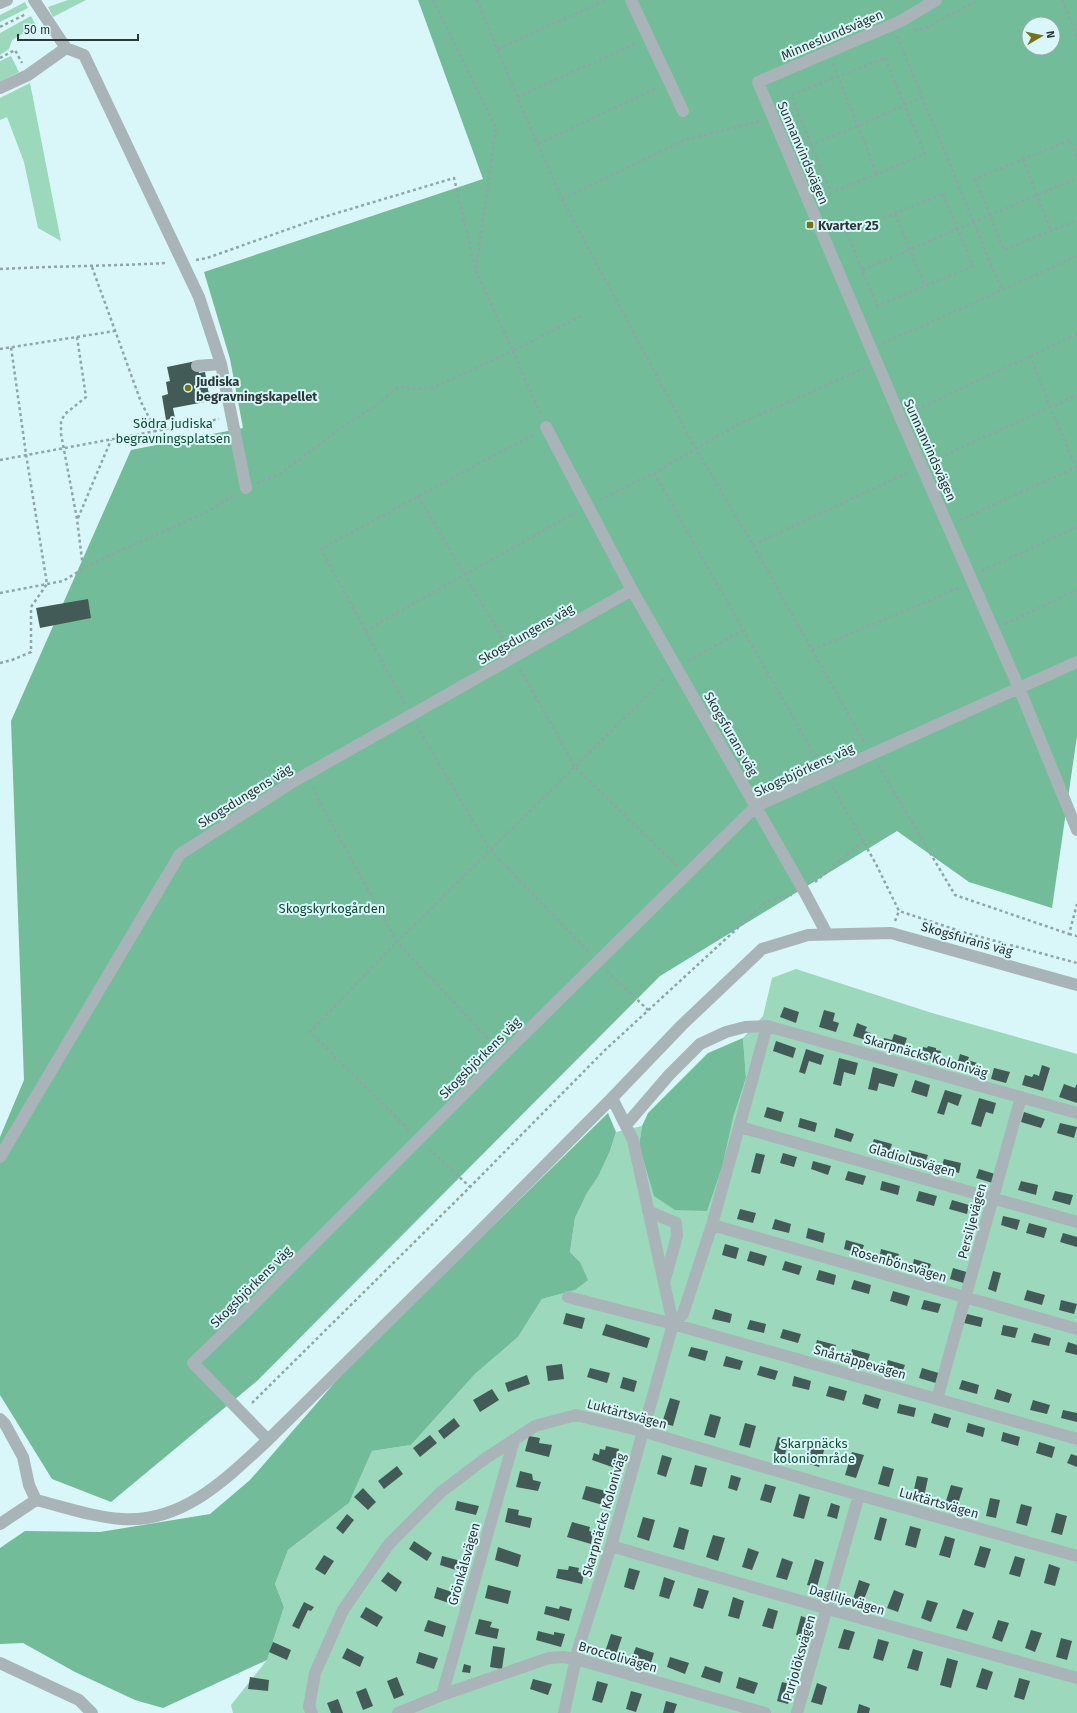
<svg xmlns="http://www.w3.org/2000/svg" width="1077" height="1713" font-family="'Fira Sans',sans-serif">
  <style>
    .green { fill: #9cd8bb }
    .forest { fill: #72bc99; fill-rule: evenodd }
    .building { fill: #435b56 }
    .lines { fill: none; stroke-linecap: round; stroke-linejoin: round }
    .path { stroke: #8fa5a6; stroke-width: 2.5; stroke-dasharray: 3 3; stroke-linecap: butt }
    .minor { stroke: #a8b4b7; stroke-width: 12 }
    .poi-dot { fill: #757316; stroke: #d9f7f8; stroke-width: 1.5 }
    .labels { text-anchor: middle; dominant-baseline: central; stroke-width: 4; stroke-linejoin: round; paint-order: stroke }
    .street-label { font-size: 13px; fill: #2c3738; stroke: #d9f7f8 }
    .poi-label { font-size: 13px; font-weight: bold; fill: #2c3738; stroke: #d9f7f8; text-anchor: start }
    .park-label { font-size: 13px; fill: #104d35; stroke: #d9f7f8 }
  </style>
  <rect width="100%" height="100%" fill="#d9f7f8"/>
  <path class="green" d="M68 0H86L53 17 48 7Z
    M25 2 28 8 0 22V15Z
    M31 16 36 26 12 40 9 49 0 55V33Z
    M11 56 19 72 0 82V61Z
    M30 83 61 241 38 228 24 162 7 117 0 120V98Z
    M796 969 932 1013 1077 1054V1713H233L231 1705 267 1660 284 1607 275 1584 288 1550 349 1503 372 1451 411 1445 475 1374 518 1337 542 1299 575 1290 580 1262 570 1252 575 1218 587 1193 598 1177 610 1151 616 1132 642 1126 639 1145 733 1118 746 1078 743 1038 763 1016 772 978Z"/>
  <path class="forest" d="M418 0H1077V736L1052 908 969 882 897 831 660 976 257 1381 111 1502 52 1479 0 1395V1137L24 1080 11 721 131 450 243 428 230 359 204 272 483 179ZM1029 24H1053V48H1029Z
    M743 1038 746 1078 733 1118 722 1167 707 1211 675 1210 654 1196 639 1145 642 1126 648 1113 708 1053Z
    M608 1113 616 1132 610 1151 598 1177 587 1193 575 1218 570 1252 580 1262 588 1280 575 1290 542 1299 518 1337 475 1374 411 1445 372 1451 349 1503 288 1550 275 1584 284 1607 267 1660 163 1708 135 1700 75 1672 23 1643 0 1644V1548L25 1531 100 1532 210 1514 250 1480 343 1373Z"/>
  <path class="building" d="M196 361 199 373 205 372 210 401 173 408 175 418 166 420 162 396 168 394 166 382 170 381 167 367Z
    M88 599 91 618 40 628 36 608Z
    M784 1007 799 1012 796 1023 780 1017Z
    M824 1010 835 1013 833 1021 839 1023 836 1032 819 1027Z
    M857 1023 867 1027 865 1031 871 1033 869 1041 853 1036Z
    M894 1034 907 1038 902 1053 881 1046 884 1038 892 1040Z
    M776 1041 796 1048 793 1058 773 1051Z
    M928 1046 936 1048V1050L941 1051 939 1061 921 1057 923 1047 927 1048Z
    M806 1049 824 1055 821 1065 809 1061 805 1074 799 1072Z
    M960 1054 969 1057 968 1060 977 1063 974 1073 956 1068Z
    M839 1058 858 1063 855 1075 844 1072 841 1086 833 1084Z
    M1042 1065 1050 1068 1043 1091 1022 1085 1025 1075 1032 1077 1034 1074 1039 1076Z
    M873 1067 898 1074 894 1087 879 1083 877 1091 868 1089Z
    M994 1068 1010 1072 1006 1083 991 1079Z
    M915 1080 930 1085 927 1097 911 1092Z
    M1064 1084 1075 1088 1077 1084V1103L1059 1097Z
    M945 1090 962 1095 958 1106 948 1102 944 1115 937 1113Z
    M979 1098 996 1103 993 1114 986 1112 981 1127 971 1124Z
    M767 1107 784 1112 781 1122 764 1117Z
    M1024 1112 1045 1119 1041 1128 1021 1122Z
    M800 1118 817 1123 815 1132 798 1127Z
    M1060 1123 1077 1127 1074 1138 1057 1133Z
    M836 1128 854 1134 851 1142 834 1137Z
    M874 1139 892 1144 889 1153 871 1148Z
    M909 1150 928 1155 925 1163 907 1159Z
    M756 1153 765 1155 760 1174 751 1172Z
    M783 1153 797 1157 794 1167 780 1163Z
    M944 1159 961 1163 959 1173 941 1168Z
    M813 1161 831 1166 828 1175 811 1169Z
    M979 1169 998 1175 996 1184 976 1178Z
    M848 1171 866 1176 863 1185 845 1180Z
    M882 1181 900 1186 898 1195 880 1190Z
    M1021 1181 1038 1185 1036 1195 1018 1190Z
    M919 1191 937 1196 934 1206 916 1201Z
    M1055 1191 1073 1195 1070 1205 1052 1200Z
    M952 1200 969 1205 967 1214 949 1209Z
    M740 1209 756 1213 753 1223 737 1219Z
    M1003 1216 1020 1220 1017 1230 1001 1225Z
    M775 1219 791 1224 789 1233 772 1229Z
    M1029 1223 1047 1228 1044 1238 1026 1233Z
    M808 1228 825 1233 823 1243 806 1238Z
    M1063 1233 1077 1237V1247L1060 1242Z
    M846 1240 864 1245 861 1254 844 1249Z
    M725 1244 739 1248 736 1259 722 1255Z
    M881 1249 899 1254 896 1263 879 1259Z
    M750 1251 767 1256 764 1266 747 1261Z
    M914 1259 931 1264 928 1273 912 1268Z
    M785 1261 802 1266 799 1275 782 1270Z
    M953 1268 970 1273 967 1284 950 1279Z
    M819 1270 836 1275 834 1285 816 1280Z
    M993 1271 1001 1273 996 1292 988 1289Z
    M854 1280 871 1285 869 1294 851 1289Z
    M1027 1290 1045 1295 1042 1305 1024 1300Z
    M893 1291 910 1296 907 1306 890 1301Z
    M924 1300 941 1304 938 1313 921 1309Z
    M1061 1300 1077 1304 1074 1314 1059 1310Z
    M715 1309 732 1314 730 1323 712 1319Z
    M566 1313 585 1318 582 1329 563 1324Z
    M967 1314 983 1318 981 1327 964 1323Z
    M750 1320 766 1324 764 1333 747 1329Z
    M606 1324 650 1338 647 1348 602 1335Z
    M1003 1325 1018 1328 1015 1338 1001 1335Z
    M783 1329 801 1334 798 1343 780 1338Z
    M1034 1333 1051 1338 1049 1346 1031 1342Z
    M817 1340 836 1345 833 1353 815 1348Z
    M1068 1342 1077 1345V1355L1065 1352Z
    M691 1347 708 1351 705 1361 688 1356Z
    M852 1349 870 1354 867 1363 850 1358Z
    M726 1356 743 1361 740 1370 723 1366Z
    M888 1360 905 1365 902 1373 885 1368Z
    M562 1364 564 1379 548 1381 546 1366Z
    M760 1366 778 1371 775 1380 757 1375Z
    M590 1368 610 1373 607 1383 587 1377Z
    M922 1368 942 1374 939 1384 919 1378Z
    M527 1375 530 1384 508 1392 505 1383Z
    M794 1376 811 1381 809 1390 792 1386Z
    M623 1377 637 1381 634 1392 620 1388Z
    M962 1380 979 1385 977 1394 959 1389Z
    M829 1386 847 1391 844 1401 826 1396Z
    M492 1389 499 1400 480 1412 473 1400Z
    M997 1389 1012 1394 1009 1403 994 1399Z
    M865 1394 881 1399 878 1409 862 1404Z
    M670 1398 680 1401 673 1426 662 1423Z
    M1033 1400 1050 1405 1047 1414 1030 1410Z
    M899 1404 916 1408 914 1417 897 1413Z
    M1063 1410 1077 1413V1422L1061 1418Z
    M934 1413 951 1418 948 1428 931 1423Z
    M710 1414 721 1417 715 1438 704 1435Z
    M454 1418 460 1426 444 1439 438 1431Z
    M745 1423 756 1426 750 1448 739 1445Z
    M968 1423 985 1428 983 1437 966 1432Z
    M1003 1432 1020 1437 1018 1446 1001 1441Z
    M430 1435 437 1443 420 1457 413 1448Z
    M529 1436 540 1438 539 1443 552 1445 549 1457 525 1451Z
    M778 1437 789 1440 784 1458 773 1455Z
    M812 1440 826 1444 819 1467 806 1463Z
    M1039 1442 1055 1447 1052 1458 1036 1453Z
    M606 1446 619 1449 615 1468 592 1460 594 1453 599 1455 600 1449 605 1450Z
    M852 1452 864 1455 856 1478 845 1475Z
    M1071 1454 1077 1456V1467L1067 1463Z
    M662 1455 672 1458 666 1477 657 1474Z
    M695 1465 707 1468 702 1487 690 1484Z
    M397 1466 403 1474 384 1489 378 1481Z
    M883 1466 894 1469 889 1487 878 1484Z
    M520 1471 532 1474 533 1480 541 1482 538 1491 516 1487Z
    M731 1475 741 1478 737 1491 728 1488Z
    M917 1476 928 1478 924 1497 913 1494Z
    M765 1484 776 1487 771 1503 760 1500Z
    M951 1485 963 1488 957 1507 945 1504Z
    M586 1486 610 1492 606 1506 582 1499Z
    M363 1488 376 1502 368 1510 354 1497Z
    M799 1494 810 1497 804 1519 793 1516Z
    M990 1498 1000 1500 996 1518 986 1516Z
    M457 1501 479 1506 476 1515 455 1510Z
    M831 1503 840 1506 837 1519 827 1516Z
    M1021 1504 1032 1507 1027 1526 1016 1523Z
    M508 1508 519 1510 518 1515 532 1518 530 1528 505 1522Z
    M1056 1513 1067 1516 1062 1535 1051 1532Z
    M347 1514 354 1520 343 1534 336 1528Z
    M643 1517 655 1520 649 1541 637 1537Z
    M880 1517 887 1519 881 1541 874 1539Z
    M572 1522 590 1527 589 1531 593 1532 591 1544 567 1537Z
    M910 1526 921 1529 916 1548 905 1545Z
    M679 1527 689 1530 684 1550 673 1547Z
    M713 1535 725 1538 718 1561 706 1557Z
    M945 1536 955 1539 950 1558 939 1555Z
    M414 1541 432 1553 427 1561 409 1549Z
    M980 1546 991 1549 985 1568 974 1565Z
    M498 1547 521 1555 518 1567 495 1560Z
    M748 1548 759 1552 752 1570 742 1567Z
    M324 1555 334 1561 325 1575 315 1569Z
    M442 1556 465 1562 462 1572 440 1565Z
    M1015 1556 1025 1559 1020 1577 1009 1574Z
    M782 1558 793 1562 787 1580 776 1577Z
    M815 1559 824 1562 817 1587 807 1585Z
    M1049 1564 1060 1568 1055 1586 1044 1583Z
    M569 1566 579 1568 578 1572 584 1573 582 1584 556 1578 558 1569 568 1570Z
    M629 1568 640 1571 634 1590 624 1587Z
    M388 1572 402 1582 396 1592 381 1581Z
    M664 1577 675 1581 669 1599 659 1596Z
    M859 1580 870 1584 863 1602 853 1599Z
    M488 1585 511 1591 508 1604 485 1598Z
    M437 1587 455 1593 452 1604 434 1598Z
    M698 1588 709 1591 703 1609 693 1606Z
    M894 1590 904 1594 898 1612 887 1608Z
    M733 1597 744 1601 739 1619 728 1616Z
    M927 1600 938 1603 931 1622 921 1618Z
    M304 1602 314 1607 311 1611 308 1610 299 1629 292 1626Z
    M546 1606 559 1609 560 1606 572 1609 569 1621 544 1614Z
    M366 1607 383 1617 377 1627 360 1617Z
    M768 1608 778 1611 773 1629 762 1626Z
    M963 1609 974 1613 967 1631 956 1628Z
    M801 1616 812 1620 807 1638 796 1635Z
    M479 1619 492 1622 490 1627 499 1629 497 1639 475 1634Z
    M428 1620 446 1626 443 1637 424 1631Z
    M998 1620 1009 1623 1002 1642 992 1638Z
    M844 1629 855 1632 849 1650 838 1648Z
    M1031 1630 1042 1633 1035 1652 1025 1648Z
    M538 1631 554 1635V1632L565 1634 561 1647 536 1640Z
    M611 1634 622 1637 616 1655 605 1652Z
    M1061 1638 1072 1641 1067 1660 1056 1657Z
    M878 1639 889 1642 883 1661 873 1658Z
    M273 1642 291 1650 287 1660 269 1652Z
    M493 1646 505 1648 502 1669 490 1667Z
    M636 1647 654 1653 651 1663 632 1657Z
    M347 1648 364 1657 360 1667 342 1658Z
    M913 1649 923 1652 918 1671 907 1668Z
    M419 1652 438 1658 434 1669 416 1663Z
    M670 1657 689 1663 685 1674 667 1667Z
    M947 1658 958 1661 951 1688 940 1685Z
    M464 1664 471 1666 470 1673 462 1672Z
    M705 1666 723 1672 720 1683 701 1677Z
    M982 1668 993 1672 987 1690 976 1687Z
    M250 1677 269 1680 268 1691 248 1689Z
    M397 1677 404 1695 394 1699 387 1681Z
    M739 1677 758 1683 754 1694 736 1688Z
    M1019 1678 1030 1681 1024 1700 1014 1697Z
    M533 1679 552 1684 548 1695 530 1689Z
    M597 1681 608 1684 602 1703 592 1700Z
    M782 1682 793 1685 788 1704 777 1701Z
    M817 1683 827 1687 822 1705 811 1702Z
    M366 1688 373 1706 363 1710 356 1692Z
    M631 1691 642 1694 636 1712 626 1709Z
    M338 1699 343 1713H331L327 1703Z
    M666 1701 677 1704 674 1713H663Z
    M859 1704 870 1708 869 1713H857Z"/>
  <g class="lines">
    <path class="path" d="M433 0 496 128 476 269
      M477 0 517 97 562 199 696 449 753 545 865 744
      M1062 0 1077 36
      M0 27 26 14
      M914 30 928 27 978 0
      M897 36 1002 291
      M498 49 606 0
      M0 58 15 50 22 63
      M885 58 925 154 831 193 791 95Z
      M833 64 877 174
      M517 97 637 43
      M538 144 657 88
      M810 145 858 126 922 97
      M1077 156 1070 140 975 179 1004 250 1077 220
      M1023 159 1051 231
      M943 194 973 266 877 306 847 233Z
      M562 199 685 140 760 121
      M895 214 925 286
      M196 260 207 258 317 219 454 178 476 271 513 351 583 315
      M92 267 141 402 156 431 219 419
      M0 269C56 266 112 266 167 263
      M862 270 1077 178
      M77 337 86 397 65 414 61 421V434L77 519 83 568
      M882 343 916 329 1077 256
      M0 349 115 331
      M1030 355 1050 407 1077 469
      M911 412 1077 334
      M0 460 156 431
      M934 460 1077 395
      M654 473 819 763
      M257 483 280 474 345 425 377 405 398 387 418 389 434 387 513 351 541 415
      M418 496 507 646
      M600 500 654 473 739 424 865 368
      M78 518 111 440
      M960 520 1077 467
      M753 545 909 472
      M982 571 1077 527
      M0 593 63 581 91 564 209 511 235 494
      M1005 624 1077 590
      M365 631 576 512
      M812 650 961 587
      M688 661 743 630
      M0 663 12 660 31 652V607L47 584 26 454 11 347
      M520 669 575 767 677 866
      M405 704 321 549 534 434
      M417 726 490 850 588 951
      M878 765 955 895 1069 934 1077 904
      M832 786 876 864 899 911 966 933 1077 963
      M313 787 319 801 397 942 495 1046
      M815 882 863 841
      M895 921 899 911
      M1069 934 1077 936
      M607 971 648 1010
      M409 1130 310 1032 397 942 666 677
      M429 1149 470 1187
      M252 1403 470 1187 604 1051 767 901 792 895"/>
    <path class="minor" d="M34 0 66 48 84 55 199 297 221 364 246 488
      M631 0 683 111
      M936 0 901 21 758 82 900 417 1019 688 1077 830
      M0 3 7 0
      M0 88 28 75 66 48
      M197 366 221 364
      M546 427 632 590 804 891 827 934
      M612 1098 633 1140 673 1324 1077 1439
      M626 1125 669 1075 700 1044 726 1032 745 1027 767 1026
      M740 1127 1077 1222
      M0 1157 180 854 291 783 632 590
      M648 1211 676 1223 677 1236 664 1283
      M712 1225 1077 1329
      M568 1297 673 1324
      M937 1399 1021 1097
      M0 1419 5 1424 23 1457 29 1485 36 1500C64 1507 93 1517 122 1519 183 1523 227 1478 268 1440L193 1363 245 1313 503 1055 756 806 1077 662
      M268 1440 473 1238 612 1098 682 1025 762 949 808 935 891 933 1077 985
      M0 1524 36 1500
      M611 1546 828 1609 1077 1678
      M0 1663 79 1700 92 1713
      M442 1695 514 1440
      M312 1713 309 1707 315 1673 343 1610 389 1544 441 1492 486 1458 535 1426 576 1415 642 1431 859 1495 1077 1556
      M398 1713 442 1695 549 1658 563 1657 576 1659 765 1713
      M564 1713 578 1649 611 1546 673 1324 683 1314 712 1225 767 1026 1077 1113
      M797 1713 859 1495"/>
  </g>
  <g class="poi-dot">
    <rect x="806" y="221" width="8" height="8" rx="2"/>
    <circle cx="188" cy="388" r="4"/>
  </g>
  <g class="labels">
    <g class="street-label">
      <text transform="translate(832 35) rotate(-23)">Minneslundsvägen</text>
      <text transform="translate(803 153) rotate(67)">Sunnanvindsvägen</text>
      <text transform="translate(930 450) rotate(66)">Sunnanvindsvägen</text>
      <text transform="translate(526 634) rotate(-30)">Skogsdungens väg</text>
      <text transform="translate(731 734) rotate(60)">Skogsfurans väg</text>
      <text transform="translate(804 770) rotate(-25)">Skogsbjörkens väg</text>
      <text transform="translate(245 796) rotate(-32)">Skogsdungens väg</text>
      <text transform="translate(967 939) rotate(16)">Skogsfurans väg</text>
      <text transform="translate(926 1056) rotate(16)">Skarpnäcks Koloniväg</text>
      <text transform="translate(480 1058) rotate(-45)">Skogsbjörkens väg</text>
      <text transform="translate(912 1160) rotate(16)">Gladiolusvägen</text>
      <text transform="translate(972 1221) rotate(-75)">Persiljevägen</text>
      <text transform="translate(899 1264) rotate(16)">Rosenbönsvägen</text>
      <text transform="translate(251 1287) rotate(-45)">Skogsbjörkens väg</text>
      <text transform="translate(860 1362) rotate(16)">Snårtäppevägen</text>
      <text transform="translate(627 1414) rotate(15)">Luktärtsvägen</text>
      <text transform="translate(939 1503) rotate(16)">Luktärtsvägen</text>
      <text transform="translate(604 1515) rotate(-74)">Skarpnäcks Koloniväg</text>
      <text transform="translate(464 1564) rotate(-74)">Grönkålsvägen</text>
      <text transform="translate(847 1600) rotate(16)">Dagliljevägen</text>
      <text transform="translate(618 1657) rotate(16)">Broccolivägen</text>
      <text transform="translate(799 1658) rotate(-74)">Purjolöksvägen</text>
    </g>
    <g class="poi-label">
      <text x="818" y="225">Kvarter 25</text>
      <text x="196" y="381">Judiska<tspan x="196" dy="15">begravningskapellet</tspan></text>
    </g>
    <g class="park-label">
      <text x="173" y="423">Södra judiska<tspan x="173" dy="15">begravningsplatsen</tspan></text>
      <text x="332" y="908">Skogskyrkogården</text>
      <text x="814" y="1443">Skarpnäcks<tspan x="814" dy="15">koloniområde</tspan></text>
    </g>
  </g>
  <g transform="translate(1041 36) rotate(81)"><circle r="19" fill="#d9f7f8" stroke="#94aaab"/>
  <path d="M0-3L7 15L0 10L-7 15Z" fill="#757316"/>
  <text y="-6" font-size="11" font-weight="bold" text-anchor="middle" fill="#2c3738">N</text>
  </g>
  <path d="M18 34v6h120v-6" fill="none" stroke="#2c3738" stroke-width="2"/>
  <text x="24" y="34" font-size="12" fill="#2c3738" stroke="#d9f7f8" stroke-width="3" paint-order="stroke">50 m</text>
</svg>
